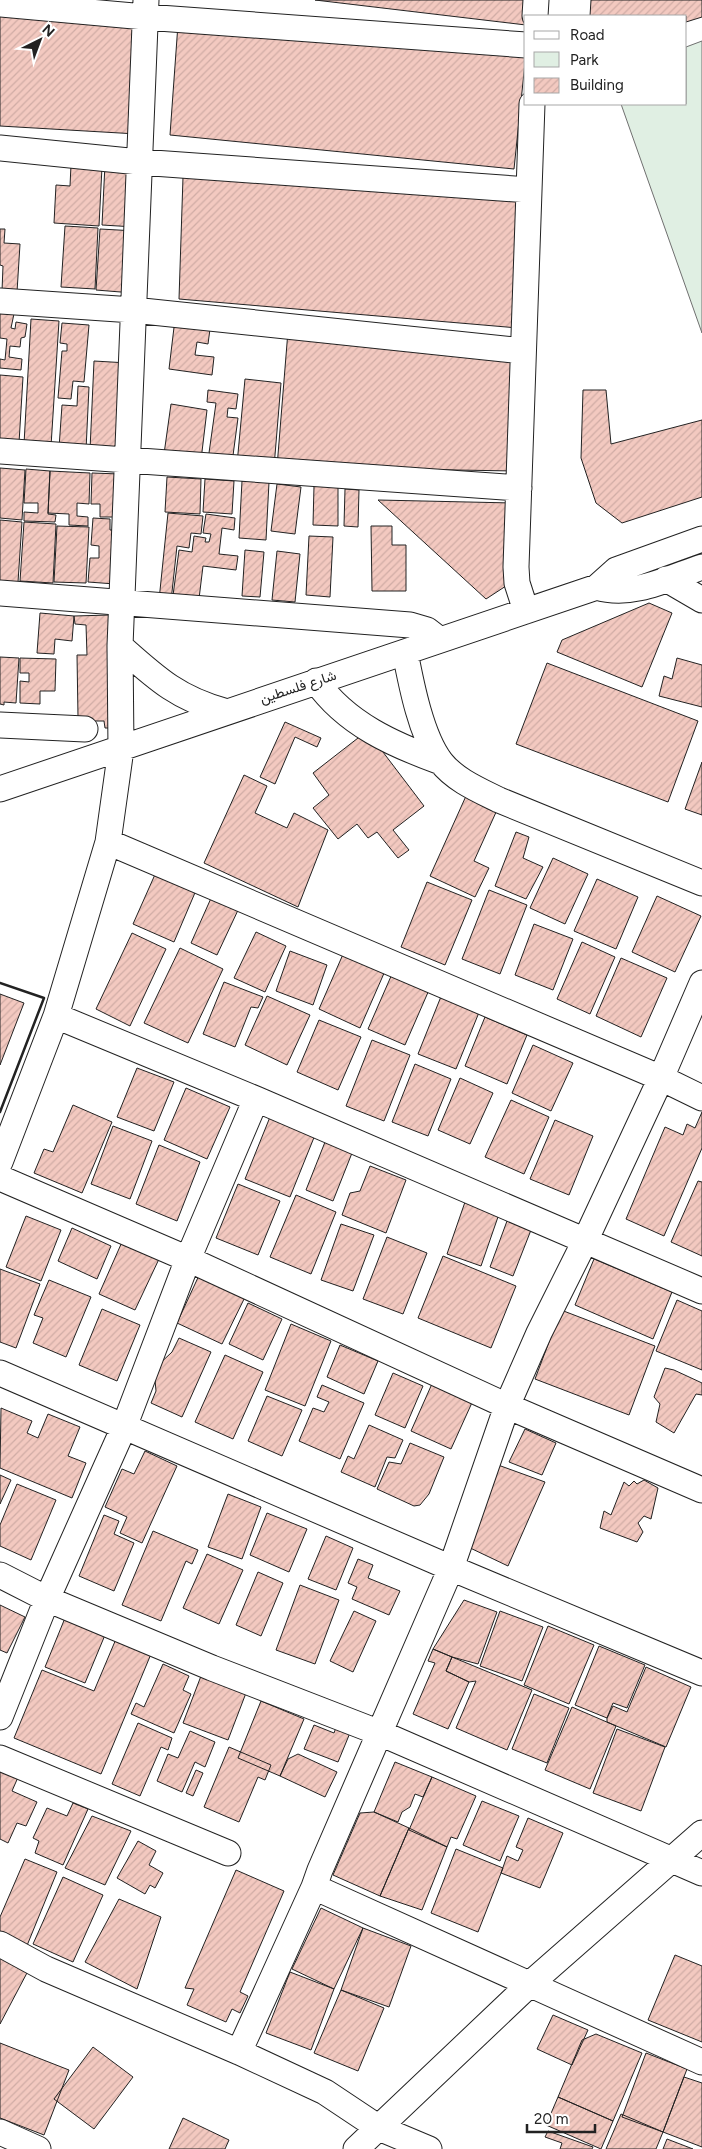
<svg xmlns="http://www.w3.org/2000/svg" width="702" height="2149" font-family="Figtree,Vazirmatn,sans-serif">
  <style>
    .green { fill: #e0efe3; stroke: #6f6f6f }
    .building { fill: url(#building-hatch); stroke: #222 }
    .lines { fill: none; stroke-linecap: round; stroke-linejoin: round }
    .minor-casing { stroke: #222; stroke-width: 27 }
    .minor { stroke: #fff; stroke-width: 25 }
    .wall { stroke: #222; stroke-width: 2.5 }
    .labels { text-anchor: middle; dominant-baseline: central; stroke-width: 4; stroke-linejoin: round; paint-order: stroke }
    .street-label { font-size: 14px; fill: #222; stroke: #fff }
  </style>
  <defs>
    <pattern id="building-hatch" width="6" height="6" patternUnits="userSpaceOnUse" patternTransform="scale(1.25)"><rect width="6" height="6" fill="#f3c9c0"/><path d="M-1 1l2-2M0 6l6-6M5 7l2-2" fill="none" stroke="#d0aca5"/></pattern>
  </defs>
  <rect width="100%" height="100%" fill="#fff"/>
  <path class="green" d="M702 41V333L621 104H686V47Z"/>
  <path class="building" d="M315 0H531L526 16V25Z
    M591 0H702V17L686 22V16H590Z
    M0 13 144 22 137 134 0 126Z
    M178 24 526 53 514 169 170 135Z
    M105 164 139 166 135 227 102 225Z
    M71 165 102 167 99 226 54 223 56 185 70 186Z
    M183 177 521 198 518 328 179 299Z
    M65 226 98 228 95 289 61 287Z
    M0 229H5L4 243 20 244 17 292 2 291 3 266 0 265Z
    M100 229 136 231 133 293 96 290Z
    M0 307 15 309 11 328 15 329 16 322 27 324 25 337 21 338 20 347 10 346 9 357 22 359 21 370 0 368V359L5 360 7 339 0 338Z
    M31 319 59 321 51 446 24 444Z
    M175 319 210 329 208 344 197 342 195 355 214 357 212 375 169 369Z
    M62 323 89 325 84 382 73 381 71 399 58 398 62 351H67V344L60 343Z
    M288 331 516 357 514 471 277 467Z
    M94 361 128 363 124 452 90 450Z
    M0 375 23 377 19 443 0 442Z
    M245 379 281 383 274 467 237 464Z
    M78 386 89 387 86 450 59 448 62 405 77 406Z
    M208 390 238 394 236 409 228 408 227 417 238 418 232 463 208 460 216 403 207 402Z
    M583 390H606L611 444 702 420V497L622 523 596 503 581 458Z
    M171 404 207 410 201 460 164 454Z
    M0 468 25 470 22 520 0 518Z
    M26 469 50 471 48 514 56 515 55 522 24 521V512L38 513V503H24Z
    M50 471 90 473 89 504 77 503V516L88 517V526L69 525V514L48 513Z
    M92 473 120 474 113 517H100V504H91Z
    M167 477 201 479 200 514 165 512Z
    M205 479 234 481 232 514 203 512Z
    M242 481 269 482 266 540 239 538Z
    M277 484 301 487 295 534 271 531Z
    M314 486H338V526L313 525Z
    M345 489 359 490 358 527 344 526Z
    M378 500 513 503 509 584 486 599Z
    M168 513 203 516 201 534 191 533 189 548 177 546 171 601 159 600Z
    M206 514 235 518 234 530 222 528 219 554 238 556 236 570 203 566 198 607 172 603 179 550 192 552 194 536 206 538 205 542H209L211 534 203 533Z
    M93 518 110 519V530H118L115 584 88 582 90 558H99V546L91 545Z
    M0 520 22 522 18 582 0 581Z
    M24 522 56 524 53 583 20 581Z
    M57 526 89 527 86 583 54 582Z
    M371 526H392V545H406V591H372Z
    M309 536 333 537 330 597 306 595Z
    M245 550 264 552 260 597 242 596Z
    M277 551 300 554 295 602 272 600Z
    M649 603 672 613 642 687 557 652 562 640Z
    M40 613 74 616 72 641 55 639 54 654 37 653Z
    M110 615 113 728H105L104 721H85L78 717 77 655H87L86 625 75 624 74 616Z
    M0 657 19 658 16 703 4 702V705L0 704Z
    M20 658 56 659 55 691H40V704L20 703V681L29 682V673H20Z
    M677 658 702 665V707L659 696 664 676 672 679Z
    M547 663 698 721 668 802 516 744Z
    M285 722 321 738 317 747 295 737 275 784 260 777Z
    M367 731 424 806 393 830 409 850 398 858 377 832 368 838 357 824 338 839 313 808 329 795 313 773Z
    M702 762V815L685 809Z
    M244 775 267 786 255 813 287 828 294 813 328 830 298 907 204 863Z
    M466 796 497 810 474 861 489 868 475 897 430 876Z
    M516 832 529 837 523 858 543 867 526 899 495 886Z
    M553 858 588 874 565 924 530 908Z
    M157 870 197 888 174 942 133 924Z
    M597 879 638 897 616 949 574 931Z
    M427 882 472 900 445 965 401 947Z
    M489 890 527 905 500 974 462 959Z
    M212 896 239 908 217 955 191 943Z
    M657 896 701 916 675 972 632 952Z
    M534 924 573 939 553 990 515 975Z
    M256 932 286 946 265 992 234 978Z
    M132 933 166 949 130 1026 96 1009Z
    M582 942 615 957 590 1014 557 999Z
    M180 948 223 969 188 1043 144 1023Z
    M290 951 327 965 313 1005 276 991Z
    M344 952 385 971 360 1028 319 1009Z
    M621 958 667 978 641 1037 596 1016Z
    M392 974 429 990 405 1045 368 1029Z
    M224 982 263 997 258 1008 251 1007 235 1047 203 1034Z
    M0 994 24 1003 0 1065Z
    M442 994 480 1010 456 1069 418 1054Z
    M267 996 310 1015 287 1065 245 1045Z
    M485 1017 527 1035 507 1084 465 1066Z
    M319 1020 361 1037 338 1090 297 1072Z
    M372 1040 410 1055 384 1121 346 1106Z
    M533 1045 573 1063 551 1111 512 1093Z
    M415 1064 451 1079 428 1136 392 1122Z
    M137 1068 174 1082 154 1131 117 1117Z
    M460 1078 493 1093 470 1144 438 1130Z
    M186 1088 230 1107 207 1159 164 1140Z
    M511 1100 549 1117 524 1174 485 1157Z
    M73 1105 112 1122 82 1193 34 1173 44 1149 53 1152Z
    M702 1112V1148L664 1236 626 1219 665 1127 683 1135 687 1124 695 1128Z
    M270 1117 315 1135 290 1197 245 1179Z
    M555 1120 593 1136 569 1195 530 1179Z
    M113 1126 152 1141 130 1199 91 1184Z
    M325 1142 352 1153 333 1201 306 1190Z
    M159 1145 200 1162 177 1221 136 1204Z
    M370 1166 406 1180 386 1233 342 1215 350 1193 360 1191Z
    M698 1181 702 1182V1256L671 1242Z
    M238 1184 280 1201 258 1255 216 1238Z
    M296 1195 336 1212 311 1274 270 1257Z
    M465 1202 499 1214 481 1266 447 1254Z
    M26 1216 61 1230 41 1281 6 1267Z
    M507 1221 531 1230 513 1276 490 1267Z
    M341 1224 374 1235 353 1291 321 1280Z
    M72 1228 111 1246 97 1279 58 1261Z
    M387 1237 427 1253 403 1314 363 1299Z
    M122 1242 159 1259 135 1310 99 1294Z
    M443 1256 516 1286 491 1348 418 1318Z
    M594 1259 672 1292 653 1339 575 1305Z
    M0 1269 40 1284 16 1348 0 1342Z
    M201 1271 247 1293 222 1344 177 1323Z
    M49 1280 91 1297 66 1357 33 1343 43 1318 34 1315Z
    M677 1300 702 1311V1370L656 1351Z
    M248 1303 282 1319 263 1360 229 1344Z
    M102 1309 140 1325 117 1381 79 1365Z
    M561 1310 655 1346 629 1415 535 1379Z
    M291 1324 331 1341 305 1406 265 1390Z
    M179 1338 211 1352 182 1417 151 1403 156 1391 154 1369 172 1352Z
    M340 1345 378 1361 364 1394 327 1377Z
    M225 1355 263 1372 233 1439 195 1422Z
    M665 1368 674 1370 702 1383V1395L696 1394 674 1433 656 1422 660 1404 654 1397Z
    M393 1373 423 1386 405 1428 375 1415Z
    M435 1377 475 1396 451 1449 411 1431Z
    M322 1385 364 1403 340 1459 299 1441 313 1408 324 1412 329 1402 317 1397Z
    M267 1396 302 1410 282 1456 248 1441Z
    M1 1408 32 1421 27 1433 38 1438 48 1414 80 1427 68 1456 86 1463 72 1498 0 1468Z
    M369 1425 403 1440 395 1458 387 1457 375 1487 341 1472 348 1456 354 1459Z
    M525 1429 556 1443 542 1475 509 1462Z
    M410 1443 444 1457 429 1494 420 1505 414 1506 377 1489 389 1462 401 1464Z
    M145 1451 177 1466 142 1543 120 1533 127 1517 105 1507 122 1469 134 1474Z
    M498 1465 545 1482 508 1566 466 1546Z
    M0 1475 11 1480 0 1504Z
    M644 1480 658 1488 651 1519 644 1516 638 1523 643 1532 637 1542 600 1528 604 1511 611 1515 624 1482 629 1486 634 1481 637 1484Z
    M17 1484 56 1500 31 1560 0 1546V1525Z
    M228 1494 261 1507 242 1559 208 1547Z
    M267 1513 307 1529 289 1572 250 1555Z
    M104 1515 119 1521 114 1534 134 1543 114 1591 79 1576Z
    M153 1531 198 1550 192 1564 186 1561 161 1621 122 1605Z
    M326 1536 353 1548 336 1590 308 1579Z
    M207 1554 243 1570 219 1624 183 1608Z
    M358 1559 373 1565 368 1578 400 1591 389 1615 352 1599 357 1587 348 1583Z
    M258 1572 283 1583 261 1636 236 1625Z
    M300 1585 339 1600 315 1664 276 1650Z
    M464 1600 497 1612 478 1664 452 1657 433 1649Z
    M0 1605 25 1617 7 1653 0 1650Z
    M354 1611 376 1621 353 1672 330 1661Z
    M500 1611 543 1627 522 1681 480 1666Z
    M65 1618 105 1635 85 1683 45 1667Z
    M548 1626 594 1645 569 1704 524 1685Z
    M116 1639 151 1654 101 1774 14 1738 42 1670 94 1691Z
    M599 1646 645 1665 627 1708 613 1703 607 1718 575 1705Z
    M433 1649 452 1657 446 1671 469 1682 448 1729 413 1714 435 1663 428 1661Z
    M452 1657 532 1690 507 1750 456 1728 476 1681 469 1682 446 1671Z
    M163 1664 189 1676 183 1690 191 1694 174 1733 131 1714 136 1703 144 1707Z
    M646 1667 691 1687 666 1747 607 1722V1718L613 1706 627 1712Z
    M201 1676 246 1693 228 1740 183 1723Z
    M534 1694 569 1708 547 1763 512 1749Z
    M261 1701 304 1719 280 1776 238 1758Z
    M572 1707 616 1726 590 1789 545 1770Z
    M338 1722 352 1728 338 1762 304 1749 314 1725 334 1733Z
    M138 1723 172 1738 168 1750 161 1747 140 1796 112 1784Z
    M617 1729 665 1747 641 1811 593 1793Z
    M190 1731 215 1742 205 1767 195 1762 182 1792 157 1781 168 1754 178 1758Z
    M229 1747 271 1765 265 1780 258 1777 239 1822 204 1807Z
    M298 1754 337 1772 325 1797 280 1776 288 1759Z
    M395 1762 432 1777 423 1797 415 1794 410 1807 402 1812 398 1822 374 1812Z
    M0 1766 19 1775 12 1791 37 1802 26 1826 17 1823 8 1843 0 1839Z
    M196 1770 203 1773 193 1796 186 1793Z
    M432 1777 476 1796 457 1839 451 1837 447 1847 409 1830Z
    M482 1801 519 1816 500 1861 463 1845Z
    M73 1803 88 1809 63 1865 35 1853 39 1841 33 1838 47 1808 67 1816Z
    M374 1812 409 1828 380 1896 333 1875 360 1813Z
    M92 1816 131 1831 105 1885 65 1868Z
    M528 1818 563 1833 540 1888 501 1873 507 1856 518 1861 523 1850 516 1847Z
    M409 1828 447 1847 422 1910 380 1896Z
    M138 1841 156 1851 149 1865 163 1873 155 1888 150 1885 145 1894 117 1878Z
    M456 1849 503 1868 478 1932 431 1913Z
    M25 1859 57 1872 26 1948 0 1937V1917Z
    M236 1870 284 1891 240 1992 248 1996 240 2013 232 2009 226 2022 187 2005 194 1989 185 1988Z
    M63 1877 103 1895 73 1962 33 1944Z
    M119 1899 161 1917 137 1989 85 1962Z
    M321 1908 363 1928 334 1989 292 1969Z
    M363 1928 411 1946 389 2007 341 1990Z
    M675 1955 702 1966V2042L648 2020Z
    M0 1956 28 1971 0 2024Z
    M290 1972 334 1989 311 2050 266 2033Z
    M341 1990 384 2008 358 2071 314 2053Z
    M553 2015 588 2030 572 2065 537 2049Z
    M596 2034 642 2053 613 2121 558 2097 582 2040Z
    M0 2043 69 2070 44 2135 0 2118Z
    M93 2047 133 2077 94 2129 54 2099Z
    M646 2053 687 2069 663 2132 622 2117Z
    M684 2077 702 2083V2147L663 2132Z
    M558 2097 613 2121 601 2149 546 2125Z
    M621 2114 663 2132 656 2149H606Z
    M183 2118 229 2140 225 2149H169Z
    M548 2131 593 2147 592 2149H560L562 2143 545 2137Z
    M667 2139 693 2149H663Z"/>
  <g class="lines">
    <defs>
      <path id="minor" d="M0 4 145 17 526 45
        M535 16 536 0
        M0 148 139 162 529 190
        M0 301 133 310 523 351
        M0 451 519 488
        M666 579 702 600
        M597 587C632 598 669 578 702 567
        M0 593 410 625 427 630 440 640
        M526 611 517 583 516 567 532 104
        M120 646C156 678 177 698 224 711
        M405 652C411 683 421 736 441 762 455 780 479 790 499 800L702 883
        M316 681C346 724 394 745 441 762
        M0 725 85 729
        M0 789 597 587 616 570 702 539
        M108 842 661 1078 702 1098
        M702 983 661 1078 586 1239 539 1333 507 1406 451 1568 320 1870 314 1887 702 2062
        M56 1016 256 1099 702 1291
        M0 1162 56 1016 108 842 121 749 120 646 146 0
        M0 1178 188 1259 507 1406 702 1490
        M0 1373 451 1568 702 1673
        M0 1575 47 1599 212 1668 380 1733 702 1873
        M0 1717 47 1599 124 1427 188 1259 256 1099
        M0 1758 228 1853
        M0 1944 46 1969 239 2052 325 2092 379 2128 429 2149
        M239 2052 314 1887
        M0 2132 38 2149
        M356 2149 530 1984 702 1833"/>
    </defs>
    <use href="#minor" class="minor-casing"/>
    <use href="#minor" class="minor"/>
    <path class="wall" d="M0 983 44 998 0 1112"/>
  </g>
  <g class="labels">
    <g class="street-label">
      <text transform="translate(298 687) rotate(-18)">شارع فلسطين</text>
    </g>
  </g>
  <rect x="524" y="15" width="162" height="90" fill="#ffffff" stroke="#a7a7a7"/>
  <rect x="534" y="31" width="25" height="8" fill="#ffffff" stroke="#a7a7a7"/>
  <text x="570" y="40" font-size="15" fill="#222222">Road</text>
  <rect x="534" y="52" width="25" height="15" fill="#e0efe3" stroke="#a7a7a7"/>
  <text x="570" y="65" font-size="15" fill="#222222">Park</text>
  <rect x="534" y="78" width="25" height="15" fill="url(#building-hatch)" stroke="#a7a7a7"/>
  <text x="570" y="90" font-size="15" fill="#222222">Building</text>
  <g transform="translate(40 40) rotate(42)" stroke="#ffffff" stroke-width="4" paint-order="stroke">
  <path d="M0-4L9 19L0 12L-9 19Z" fill="#222222"/>
  <text y="-8" font-size="14" font-weight="bold" text-anchor="middle" fill="#222222">N</text>
  </g>
  <path d="M527 2124v8h68v-8" fill="none" stroke="#222222" stroke-width="2.5"/>
  <text x="534" y="2124" font-size="15" fill="#222222" stroke="#ffffff" stroke-width="4" paint-order="stroke">20 m</text>
</svg>
